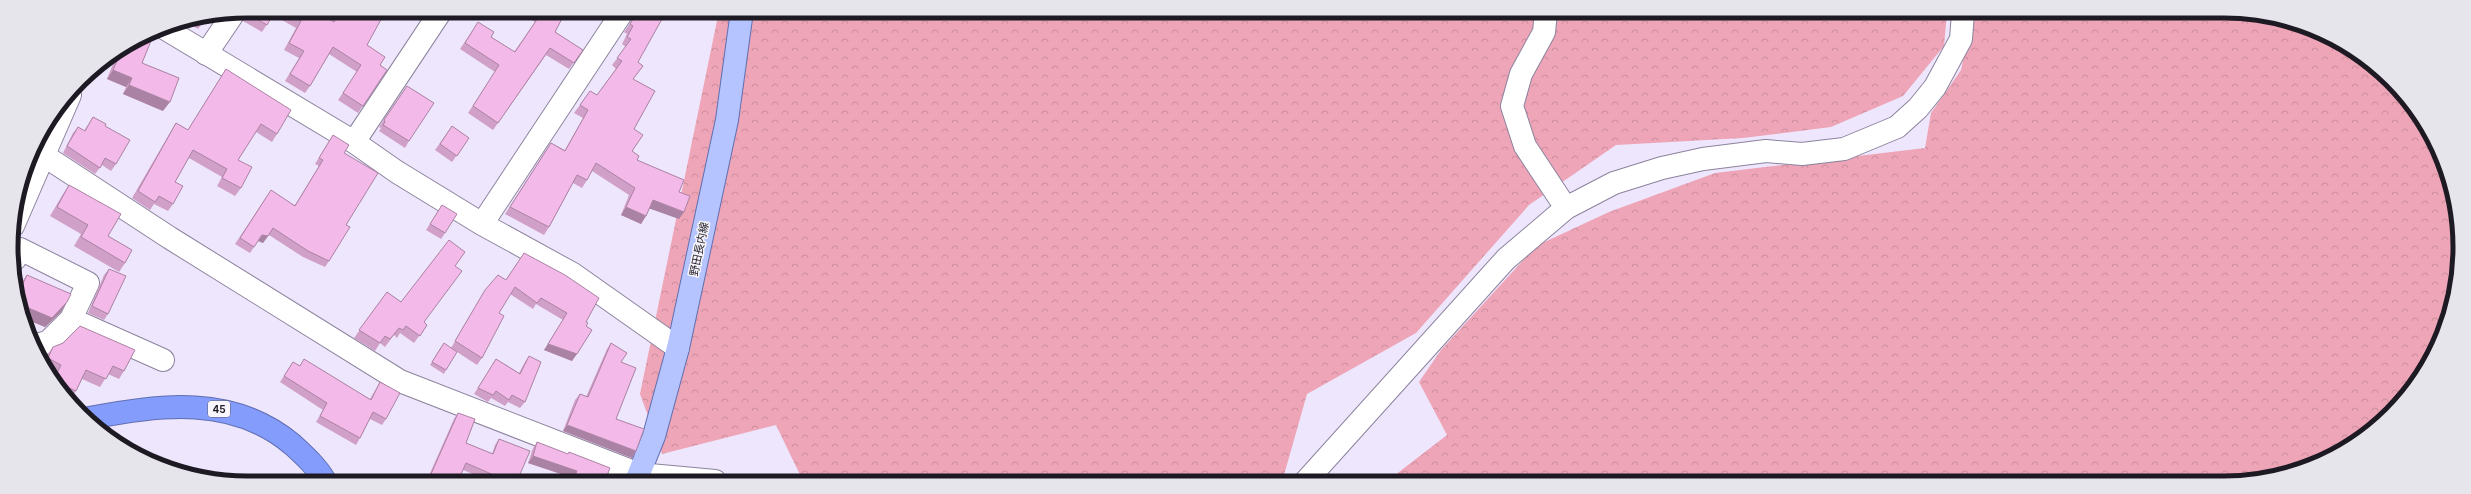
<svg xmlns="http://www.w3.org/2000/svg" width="2471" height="494" font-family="Inter,'Noto Sans JP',sans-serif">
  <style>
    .forest { fill: url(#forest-crowns) }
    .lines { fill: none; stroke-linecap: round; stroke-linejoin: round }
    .minor-casing { stroke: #8c839d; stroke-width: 24 }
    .major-casing { stroke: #606fb1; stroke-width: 24 }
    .highway-casing { stroke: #606fb1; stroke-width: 24 }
    .minor { stroke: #fff; stroke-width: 22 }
    .major { stroke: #b5c4fe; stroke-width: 22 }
    .highway { stroke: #849dfd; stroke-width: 22 }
    .wall { fill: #d1a0c8 }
    .shaded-wall { fill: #aa82a3 }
    .building { fill: #f3bae9; stroke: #aa82a3 }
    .labels { text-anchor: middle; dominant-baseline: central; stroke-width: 3; stroke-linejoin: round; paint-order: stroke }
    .shield { fill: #f9f7fd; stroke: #605c65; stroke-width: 1 }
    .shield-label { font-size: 10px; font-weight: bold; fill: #1e1a24 }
    .street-label { font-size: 11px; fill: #1e1a24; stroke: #f9f7fd }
    .rim { fill: none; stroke: #1e1a24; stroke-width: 5 }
  </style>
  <defs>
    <pattern id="forest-crowns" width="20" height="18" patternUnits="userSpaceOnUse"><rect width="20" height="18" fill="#eea5b7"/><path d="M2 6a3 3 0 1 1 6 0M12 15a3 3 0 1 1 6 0" fill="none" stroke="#cc8d9d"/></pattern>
  </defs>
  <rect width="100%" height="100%" fill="#eee6fd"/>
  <path class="forest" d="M719 11 1947 13 1944 46 1903 96 1831 127 1743 138 1616 145 1529 205 1416 333 1307 394 1284 475 1279 482 866 481 865 479 862 481H803L776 425 662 454 640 394Z
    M1973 13H2255L2342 43 2411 103 2452 186 2458 278 2436 352 2391 414 2328 459 2240 482H1386L1447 435 1419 382 1441 350 1536 246 1609 212 1715 173 1925 148 1931 113 1961 70Z"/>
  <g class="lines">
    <defs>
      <path id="minor" d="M1546 12 1544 32 1521 74 1512 106 1525 146 1566 208
        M164 28 354 142 397 172 482 224 573 274 678 348
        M206 54 233 14
        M354 142 441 11
        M34 149 170 238 400 381 639 474 715 481
        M482 224 623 11
        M13 226 70 95
        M15 259 20 249 88 283 71 319 163 360
        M36 345 48 342 71 319
        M1305 482 1506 259 1566 208 1614 183 1662 168 1703 159 1766 151 1802 154 1844 149 1897 127 1918 108 1935 87 1961 39 1963 13"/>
      <path id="major" d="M636 481 654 436 678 348 727 120 742 11"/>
      <path id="highway" d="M89 418C160 405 233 394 293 445 305 456 317 467 325 481"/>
    </defs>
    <use href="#minor" class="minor-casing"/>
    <use href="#major" class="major-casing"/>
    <use href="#highway" class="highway-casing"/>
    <use href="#minor" class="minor"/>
    <use href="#major" class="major"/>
    <use href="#highway" class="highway"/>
  </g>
  <path class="wall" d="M249 11H316L334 21 340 11H380L367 45 380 65 387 70 358 113 338 100 357 72 329 54 310 86 305 93 285 81 299 58 284 50 296 28 273 15 262 32 243 21Z
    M537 11H566L555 32 583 50 569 69 546 55 493 130 468 113 495 72 460 49 478 22 491 37 514 52 535 22 532 20Z
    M596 11H608L604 17Z
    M638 11V62L643 66 633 79 634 129 632 151 637 160 679 192 684 212 679 219 650 208 641 224 621 215 629 195 592 171 587 180 582 188 573 183 549 227 544 235 505 214 551 143 565 150 583 118 574 113 580 105 597 95 616 69 612 65 626 47 622 44 627 34 624 32Z
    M205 19 198 29 188 23Z
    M154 31 142 63 163 111 123 94 126 87 107 79 116 56Z
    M226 69 277 134 272 142 256 132 238 160 241 188 235 196 217 186 222 177 189 158 175 182 173 204 168 211 154 204 150 210 132 198 171 131 176 123 188 130Z
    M407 86 409 141 405 148 379 131 381 128 379 127Z
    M93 117 105 126 116 164 111 171 102 165 95 174 63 153 73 133 78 127 84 131Z
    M452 126 469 138 452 162 435 150Z
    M333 135 344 153 346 225 329 261 325 267 303 257 269 235 263 243 258 241 250 253 235 244 267 196 295 205 319 166 315 164Z
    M69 185 108 236 125 263 119 272 74 246 81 234 50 216 63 194Z
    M442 205 445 233 441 239 426 230Z
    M524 253 586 322V326L572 361 544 350 563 320 536 304 533 309 510 294 499 313 482 358 477 365 451 348 481 297 485 290 506 280Z
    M455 266 424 322 427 325 414 343 400 333 397 338 394 335 385 347 380 343 375 351 354 338 387 292 401 302Z
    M109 269 108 314 104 320 88 313 104 275Z
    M27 275 61 312 45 327 23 318 19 287 20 284Z
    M611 343 621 362 616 419 636 451 632 458 563 431 575 400 580 394 586 397 607 349Z
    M53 347 135 350 124 371 119 379 108 374 100 387 82 379 76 391 70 399 66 397 54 376 55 374 52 372 45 360 47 355Z
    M441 347 446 370 444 374 430 365Z
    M529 356 525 402 520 408 508 402 505 406 491 398 488 402 474 394 496 359 519 373 525 362Z
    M293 362 300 366 370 399 380 382 386 419 382 425 370 419 360 438 356 445 316 422 323 410 280 382Z
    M458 413 466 443 492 454 495 445 499 439 517 481H490L463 470 427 480 454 419Z
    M537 442 605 481H571L573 478 528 463 533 448Z"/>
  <path class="shaded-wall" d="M113 70 132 78 126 87 107 79Z
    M129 85 170 102 163 111 123 94Z
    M653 200 684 212 679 219 648 208Z
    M626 207 646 216 641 224 621 215Z
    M262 235 268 236 263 243 258 241Z
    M67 302 61 312 45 327 23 318 22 312 26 307Z
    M548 344 577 354 572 361 544 350Z
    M567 425 636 451 632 458 563 431Z
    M533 456 577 471 573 478 528 463Z
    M431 474 449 481H430L427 480Z"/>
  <path class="building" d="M250 11H275L267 25 248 14Z
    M284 11H316L334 22 340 11H380L384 14 367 45 385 57 380 65 387 70 363 106 343 93 361 65 333 47 310 86 290 74 304 51 289 43 301 21Z
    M538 11H566L555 32 583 50 574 63 550 48 498 123 473 106 499 65 465 43 478 22 494 32 491 37 515 52 540 15 536 13Z
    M638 11H649L662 19 638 62 643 66 633 79 655 91 634 129 643 135 632 151 639 156 637 160 684 180 679 192 690 196 684 212 653 200 646 216 626 207 635 188 596 163 587 180 577 175 549 227 510 207 551 143 565 151 588 110 580 105 590 91 597 95 622 61 617 58 631 39 627 37 633 26 630 24Z
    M205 19 203 23 199 20Z
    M154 31H155L142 63 179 78 170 102 129 85 132 78 113 70 120 54Z
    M226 69 291 110 277 134 261 124 238 160 252 167 241 188 222 178 227 169 193 150 175 182 183 186 173 204 159 196 155 202 138 191 176 123 188 130Z
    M407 86 434 103 409 141 383 125 385 122 384 120Z
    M93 117 106 124 105 126 130 140 116 164 105 158 100 168 67 146 78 127 85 131Z
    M452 126 469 138 457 156 440 144Z
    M333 135 349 145 344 153 378 173 346 225 350 227 329 261 308 251 273 228 268 236 262 235 254 247 240 238 271 190 295 206 323 160 319 158Z
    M69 185 121 214 108 236 132 250 125 263 81 237 88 225 57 207Z
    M442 205 457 214 445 233 430 224Z
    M449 240 465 252 455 266 462 271 424 322 427 325 420 336 406 326 403 330 399 328 390 339 385 336 380 343 359 330 387 292 401 302Z
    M524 253 565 275 599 298 586 322 588 323 586 326 592 330 577 354 548 344 567 313 541 298 537 303 515 287 499 313 504 316 482 358 455 341 485 290 498 275 506 280Z
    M109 269 126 276 108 314 92 306Z
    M27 275 71 294 67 302 52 318 26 307 27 304 21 301 19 292Z
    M80 326 135 350 124 371 113 366 106 379 86 370 76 391 58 383 55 377 61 365 48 358 53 347 63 343Z
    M444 343 457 352 446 370 432 362Z
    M611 343 627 353 621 362 636 368 616 419 644 429 636 451 567 425 580 394 588 397Z
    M529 356 541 362 525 402 512 395 509 400 496 391 493 395 478 388 496 359 520 374Z
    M304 359 371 400 380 382 400 393 386 419 373 412 360 438 320 416 327 403 284 376 293 362 300 366Z
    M458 413 475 419 466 443 493 454 499 439 530 451 517 481H494L496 476 466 463 458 481H449L431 474Z
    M537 442 568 454 569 452 610 468 605 481H573L577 471 533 456Z"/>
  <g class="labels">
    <rect class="shield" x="208" y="401" width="22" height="16" rx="3"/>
    <g class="shield-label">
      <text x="219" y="409">45</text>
    </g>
    <g class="street-label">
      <text transform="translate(699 249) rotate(-78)">野田長内線</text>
    </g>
  </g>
  <path d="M0 0H2471V494H0ZM247 18H2224A229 229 0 0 1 2453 247V247A229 229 0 0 1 2224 476H247A229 229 0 0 1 18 247V247A229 229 0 0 1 247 18Z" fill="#e7e5ec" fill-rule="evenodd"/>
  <path class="rim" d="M247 18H2224A229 229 0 0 1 2453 247V247A229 229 0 0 1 2224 476H247A229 229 0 0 1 18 247V247A229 229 0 0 1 247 18Z"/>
</svg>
